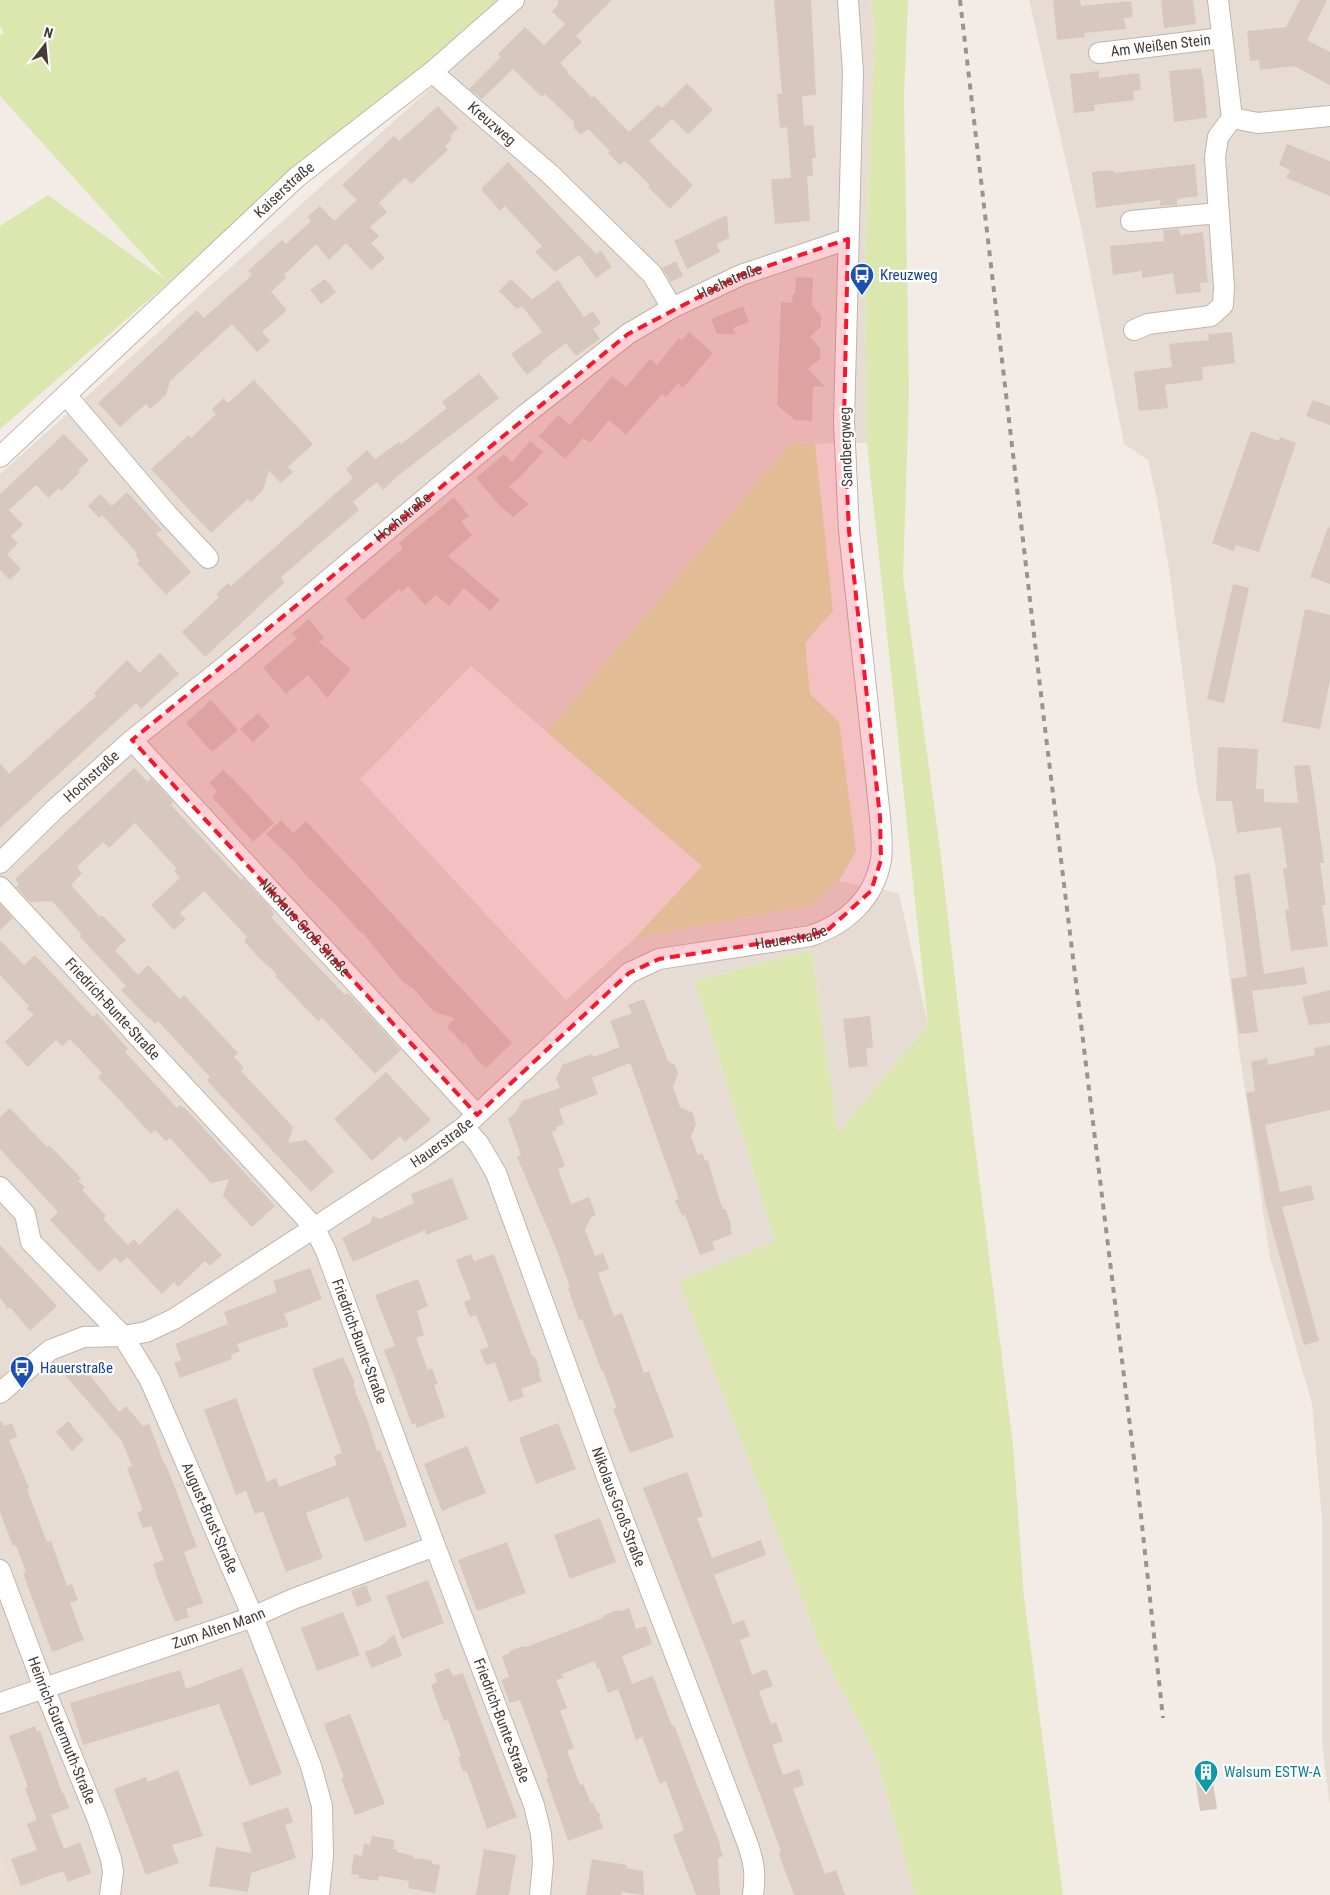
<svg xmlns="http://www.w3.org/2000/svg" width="1330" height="1895" font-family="'Roboto Condensed',sans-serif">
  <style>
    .residential { fill: #e7dcd4 }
    .education { fill: #ecddd0 }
    .green { fill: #dbe7ae }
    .building { fill: #d7c7be }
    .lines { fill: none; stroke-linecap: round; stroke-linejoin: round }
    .minor-casing { stroke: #c1b4ab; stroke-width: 22 }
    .minor { stroke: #fff; stroke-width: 20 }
    .rail { stroke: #959595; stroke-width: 4; stroke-dasharray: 6 6; stroke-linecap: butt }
    .marked { fill: #f9162b; fill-opacity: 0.2; stroke: #f9162b; stroke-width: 4; stroke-dasharray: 10 6; stroke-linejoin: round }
    .labels { text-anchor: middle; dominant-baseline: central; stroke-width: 4.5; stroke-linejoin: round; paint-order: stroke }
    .street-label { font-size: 15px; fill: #463b35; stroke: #fff }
    .transit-label { font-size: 15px; fill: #164399; stroke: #fff; text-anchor: start }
    .culture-label { font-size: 15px; fill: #0d838f; stroke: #fff; text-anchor: start }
  </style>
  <rect width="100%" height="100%" fill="#f3ece6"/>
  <path class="residential" d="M525 0H871L875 29 865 262 867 443 790 444 547 732 471 666 360 779 566 1000 635 938 812 905 839 881 899 893 928 1025 838 1134 811 950 695 981 775 1241 790 1565 819 1645 876 1756 915 1895H0V474L452 69Z
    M1029 0H1330V1806L1322 1743V1519L1312 1404 1270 1257 1239 1050 1215 865 1197 786 1169 569 1157 500 1148 460 1124 444 1081 227Z"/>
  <path class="education" d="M0 1852 16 1894 0 1895Z"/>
  <path class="green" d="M0 0H497L431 59 294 168 168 283 0 429V226L48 195 166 280 0 96V36L4 33 0 26Z
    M871 0H908L904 97 909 393 903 576 940 849 967 1083 1013 1445 1024 1597 1063 1895H915L876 1756 819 1645 790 1565 679 1282 775 1241 695 981 811 950 838 1133 928 1025 867 443 865 262 875 29Z
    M790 444H815L833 611 805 643 810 694 839 722 856 851 839 881 812 905 635 938 702 866 547 732Z"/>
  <path class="building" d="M558 0H612L576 36 582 42 560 63 568 71 567 72 592 98 594 96 629 132 658 105 662 108 687 83 713 110 688 134 672 119 649 141 693 185 670 209 648 187 650 185 625 161 620 165 608 153 610 151 588 129 581 135 574 128V122L545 94 542 97 513 69 482 99 469 89 501 57 498 54 525 27 544 45 565 24 552 11 558 5Z
    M774 0H811L816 95 802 96 804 126 813 125 816 158H812L813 176H807L810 221 775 224 771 179 791 178 787 127 780 128 777 94H782Z
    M1053 0H1080L1081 6 1131 1 1133 17 1124 18 1126 29 1084 33 1085 37 1057 40Z
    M1161 0H1193L1196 24 1164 28Z
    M1300 0H1327L1307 40 1330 52V85L1294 66 1260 70 1259 60 1250 61 1247 31 1286 27Z
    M1201 68 1202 76H1203L1207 118 1174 122 1169 71Z
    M1099 71V78L1139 73 1141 90 1133 91 1134 100 1094 105 1095 111 1074 113 1070 74Z
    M438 106 458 128 450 136 452 139 445 146 448 150 411 184 405 177 379 203 387 212 370 227 379 236 371 243 385 258 371 270 346 243 329 260 316 244 284 275 286 278 271 292 287 310 262 332 270 341 257 352 232 324 170 381 166 395 150 409 146 404 120 427 98 403 197 310 204 318 252 275 248 271 282 240 286 244 311 221 307 217 320 206 334 221 357 200 342 185 394 136 399 141Z
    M1287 144 1330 161V196L1286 178 1290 170 1279 165Z
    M508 162 596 254 601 251 612 267 596 278 579 255 555 272 535 252 542 246 505 206 500 211 481 189Z
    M1195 164 1198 196 1177 199V205L1160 206V200L1096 208 1092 172 1113 170 1114 173Z
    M727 215 729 238 717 244 720 252 687 269 674 241Z
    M1179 229 1180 235 1203 232 1208 282 1200 283 1201 292 1176 294 1173 273 1142 278V271L1113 275 1110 246 1164 241 1163 230Z
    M676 261 683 276 671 282 662 268Z
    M796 277 813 278 812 305 821 316V326L810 337 820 348V359L808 369 825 387 813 386 812 421 795 420 777 405 781 302 792 303 793 294H795Z
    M325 279 336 292 321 304 310 290Z
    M511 279 532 299 525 304 544 291 558 280 584 317 593 311 601 323 593 329 600 339 576 356 566 343 541 362 542 363 527 375 511 354 542 332 522 306 517 309 499 291Z
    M743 306 749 322 733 328 736 334H717L711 319Z
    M689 332 713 353 683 388 678 383 666 397 662 394 626 435 609 420 590 443 583 438 565 459 539 436 558 415 570 425 612 376 626 387 650 359 657 365 679 338 682 340Z
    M1232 332 1235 363 1202 367 1203 380 1165 385 1168 408 1139 411 1134 372 1172 367 1169 344 1209 340 1208 334Z
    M479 373 499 398 399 475 383 490 377 482 353 502 359 510 281 577 285 582 205 657 182 632 219 597 216 594 228 583 231 586 353 478 346 469 367 450 375 459 399 442 401 444 447 408 442 402Z
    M254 380 313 444 288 467 293 472 281 483 269 471 263 490 251 502 248 499 211 533 151 469 189 435 191 438 216 414 212 409 224 398 228 403Z
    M1313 400 1330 406V425L1306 416Z
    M1251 431 1279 441 1280 437 1296 443 1259 552 1236 545 1234 551 1212 543Z
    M64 434 89 460 78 470 80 472 61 491 59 488 48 498 36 485 9 510 23 525 11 536 18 543 7 554 21 569 10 580 0 570V494Z
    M530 441 543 452 523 474 509 487 529 504 513 517 499 505 476 478 504 454 512 462Z
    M127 492 162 530 156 534 191 572 166 595 137 563 140 561 135 555 137 553 102 515Z
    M100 494 112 506 99 518 88 506Z
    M454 497 469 516 461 522 472 535 448 556 500 600 490 611 464 588 449 606 436 595 425 605 408 586 402 592 399 589 363 620 345 599 403 548 399 543Z
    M1328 527 1330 528V584L1310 577Z
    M1233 584 1249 588 1224 703 1207 699Z
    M1305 609 1330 615V680L1320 729 1282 722Z
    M309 619 324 638 319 642 351 669 327 698 308 675 286 694 263 668 297 638 292 633Z
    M160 653 179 674 141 709 136 703 0 828V763L9 774 96 696 94 693 127 660 139 673Z
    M211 700 238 730 212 752 186 723Z
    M258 713 270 726 253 742 240 729Z
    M1218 747 1258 749 1256 789H1264V802L1298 803 1294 766 1310 765 1324 863H1320L1326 905H1322L1328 946 1291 951 1285 910H1289L1283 868H1287L1281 827 1237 833 1232 801H1216Z
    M134 768 148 782 151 778 173 802 171 805 241 880 243 878 270 907 274 914 271 917 281 928 345 995 347 993 353 998 401 1050 375 1074 322 1018 318 1021 275 976 277 974 259 958 244 941 247 937 204 891 180 913 186 919 174 930 151 905 180 878 174 871 177 869 135 823 109 848 103 842 77 867 82 873 71 885 100 917 102 915 126 940 115 950 138 975 148 965 180 999 184 995 238 1053 234 1057 244 1068 241 1071 293 1127 288 1143 306 1140 334 1171 311 1192 212 1086 207 1080 210 1077 168 1032 158 1021 155 1024 150 1018 149 1019 121 990 126 986 80 937 81 934 52 901 30 902 16 887 19 884 15 879Z
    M223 770 235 781 274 823 253 842 212 797 217 791 209 783Z
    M281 820 293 833 306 821 512 1043 486 1068 477 1060 465 1043 463 1044 447 1027 455 1018 434 1012 412 987 411 988 402 981 362 932 361 933 332 901 305 875 297 864 266 834Z
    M1250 873 1264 974 1304 967 1307 984 1252 991 1258 1032 1239 1034 1231 979 1247 976 1234 876Z
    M0 904 13 918 0 930Z
    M0 940 24 965 35 955 93 1017 97 1013 128 1049 125 1052 177 1108 180 1105 187 1110 275 1206 252 1227 223 1196 229 1179 211 1183 170 1138 166 1141 155 1130 151 1134 98 1077 102 1073 70 1039 62 1046 56 1040 28 1067 5 1042 34 1014 26 1009 29 1006 0 975Z
    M1330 990V1023L1309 1025 1302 997Z
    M644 999 668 1061 675 1065 678 1074 673 1087 680 1107 693 1113 696 1125 691 1136 698 1155 702 1153 705 1160 708 1161 719 1198 723 1209 726 1210 731 1225 730 1227 732 1234 712 1242 715 1250 700 1255 685 1215 682 1216 675 1200 679 1199 630 1063 592 1078 598 1094 559 1109 564 1124 556 1127 557 1130 552 1132 565 1166 558 1169 571 1204 589 1197 596 1215 591 1217 585 1230 595 1256 603 1253 609 1269 598 1273 614 1316 622 1313 644 1373 649 1371 674 1437 630 1453 613 1409 617 1408 603 1371 602 1372 582 1319 579 1320 568 1288 570 1287 556 1248 517 1157 521 1155 508 1119 516 1112 522 1101 560 1088 556 1079 562 1065 592 1054 593 1057 620 1047 610 1021 632 1013 628 1005Z
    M870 1016 873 1047 866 1049 868 1066 849 1068 843 1019Z
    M1330 1045V1110L1265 1125 1280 1192 1311 1185 1314 1200 1282 1207 1319 1341 1304 1345 1266 1206 1246 1093 1255 1091 1251 1062 1267 1058 1268 1065 1315 1055 1314 1048Z
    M386 1072 431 1120 405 1142 400 1136 372 1161 334 1119Z
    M10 1108 47 1147 49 1145 81 1178 78 1181 85 1187 82 1190 106 1216 103 1219 128 1245 134 1239 139 1245 177 1208 222 1255 210 1266 205 1261 178 1287 174 1282 162 1294 127 1257 121 1263 115 1257 99 1272 50 1220 58 1212 0 1149V1117Z
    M452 1178 468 1219 426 1235 425 1230 353 1262 342 1238 370 1223 373 1216 380 1219 414 1203 411 1194Z
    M0 1245 57 1306 30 1331 10 1307 8 1309 0 1298Z
    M471 1254 474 1261 494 1254 532 1356 536 1358 540 1372 539 1374 542 1381 521 1389 524 1397 509 1402 495 1362 486 1365 480 1350 489 1347 476 1315 470 1317 464 1302 471 1299 456 1260Z
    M310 1268 322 1299 284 1314 289 1326 237 1344 240 1351 231 1355 232 1359 180 1378 174 1363 181 1360 175 1344 228 1324 224 1312 277 1292 273 1281Z
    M418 1279 428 1306 417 1311 424 1335 416 1338 428 1370 432 1368 438 1384 434 1385 445 1417 417 1428 415 1423 412 1424 384 1350 395 1346 375 1295Z
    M343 1357 355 1383H353L356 1392H355L367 1419 377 1451 380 1450 407 1526 365 1542 348 1497 306 1513 323 1558 286 1572 263 1511 255 1514 246 1491 236 1495 204 1410 236 1398 267 1482 276 1478 279 1487 337 1465 334 1456 342 1453 312 1369Z
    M78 1364 87 1374 88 1373 119 1412 126 1406 143 1426 149 1424 164 1463H165L172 1480 197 1547 184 1552 203 1603 186 1609 189 1617 175 1622 158 1580 153 1564 164 1560 151 1526 143 1528 137 1513 143 1510 127 1468 132 1466 122 1441 65 1375Z
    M0 1421H2L4 1426 12 1423 17 1437 9 1440 29 1488 27 1489 47 1542 51 1541 67 1586 72 1584 78 1600 70 1603 84 1640 52 1652 23 1573 26 1572 16 1545 13 1546 0 1512Z
    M68 1421 84 1440 72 1451 56 1432Z
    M558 1423 576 1469 536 1484 519 1438Z
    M467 1446 486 1493 442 1511 424 1464Z
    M687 1472 703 1516 697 1518 712 1558 761 1540 766 1555 714 1575 733 1624 744 1620 750 1636 740 1640 752 1675 766 1669 773 1686 759 1691 771 1724 776 1722 783 1741 772 1745 783 1775 799 1769 804 1785 793 1789 825 1874 836 1870 845 1895H794L781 1860 779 1852 781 1851 710 1660 643 1488Z
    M600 1518 616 1562 570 1579 554 1535Z
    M507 1542 526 1593 477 1611 458 1560Z
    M428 1580 444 1623 402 1639 386 1596Z
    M366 1585 372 1601 357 1607 351 1591Z
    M629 1608 636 1629 646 1626 652 1644 622 1656 632 1684 653 1676 672 1726 674 1725 721 1847H720L723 1856 718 1858 720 1895H696L673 1835 684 1830 666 1781 660 1784 642 1737 636 1740 618 1689 608 1693 599 1668 597 1669 595 1661 562 1674 564 1678 556 1680 567 1708 560 1711 574 1748 567 1751 580 1785 583 1784 591 1803 593 1802 597 1812 601 1814 599 1818 603 1828 568 1841 546 1778 548 1777 545 1768 520 1700 510 1703 501 1680 509 1677 502 1656 508 1654 510 1651 523 1646 526 1647 603 1618 605 1615 618 1610 622 1611Z
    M343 1612 360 1655 317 1671 301 1628Z
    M394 1634 402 1656 371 1668 365 1652 381 1646Z
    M242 1668 282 1774 250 1786 219 1704 83 1745 70 1703 180 1670 186 1689Z
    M449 1668 453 1676 463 1673 517 1817 487 1829 467 1772 463 1771 458 1757 461 1756 448 1720 444 1721 431 1685 437 1682 434 1674Z
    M350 1714 385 1804 355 1815 341 1778 344 1777 324 1724Z
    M35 1726 37 1732 40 1731 62 1793 63 1792 69 1808 51 1815 64 1849 80 1842 91 1873 68 1882 63 1871 21 1886 11 1859 37 1850 27 1824 37 1820 25 1788 28 1787 9 1736Z
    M178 1770 203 1836 172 1845 179 1863 146 1875 114 1789 146 1777 148 1782Z
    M1212 1775 1217 1809 1200 1811 1195 1777Z
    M288 1807 293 1822 285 1825 296 1858 251 1873 248 1892 209 1886 216 1847 252 1853 242 1823Z
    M372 1836 394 1840 393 1849 398 1850 397 1852 414 1856 413 1858 431 1860 433 1864 440 1865 435 1893 408 1888 409 1881 379 1876 378 1881 358 1878 359 1875 351 1874 354 1854 362 1856 364 1844 370 1845Z
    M484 1849 516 1855 509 1895H476Z
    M592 1859 627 1865 626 1868 643 1871 644 1895 622 1892 621 1895H586Z"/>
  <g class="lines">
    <defs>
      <g id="minor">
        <path id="s1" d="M1099 53 1222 38"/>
        <path id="s2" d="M432 72 550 174 652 274 672 308"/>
        <path d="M1232 118 1258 123 1330 116"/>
        <path d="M1131 221 1219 213"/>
        <path d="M1134 330 1148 324 1211 316 1223 305 1224 287 1215 157 1218 137 1232 118 1218 0"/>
        <path d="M66 395 167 514 208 558"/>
        <path id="s3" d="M0 457 297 177 432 72 514 0"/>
        <path id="s4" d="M132 740 477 1115"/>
        <path id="s5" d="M0 863 54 810 132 740 229 663 526 414 628 334 672 308 741 275 848 239"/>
        <path id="s6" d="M0 887 314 1227 326 1251 435 1546 534 1805 541 1834 543 1862 540 1895"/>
        <path id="s7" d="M464 1127 479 1144 496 1173 608 1480 747 1842C754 1862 756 1874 753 1895"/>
        <path id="s8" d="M0 1187 25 1214 31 1242 123 1336 150 1380 253 1617 311 1766 322 1806 323 1856 319 1895"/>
        <path id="s9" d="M0 1393 50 1350 84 1337 123 1336 146 1332 174 1319 423 1157 464 1127 629 973 659 959 810 936C846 924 874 899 881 860 883 847 881 831 880 817L849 531 844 422 853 72 848 0"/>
        <path id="s10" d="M0 1570 44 1688 98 1820 111 1859 113 1872 110 1895"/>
        <path id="s11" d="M0 1703 253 1617 293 1599 435 1546"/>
      </g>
    </defs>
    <use href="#minor" class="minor-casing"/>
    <use href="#minor" class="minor"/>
    <path class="rail" d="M960 0 1044 720 1141 1516 1163 1718"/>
  </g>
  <path class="marked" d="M848 239 844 422 849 531 880 817 881 860 871 891 829 929 810 936 659 959 629 973 477 1115 132 740 628 334 741 275Z"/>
  <defs>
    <symbol id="bus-pin" viewBox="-11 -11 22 30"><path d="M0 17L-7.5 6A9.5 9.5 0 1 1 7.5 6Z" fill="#1a4fb4" stroke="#fff"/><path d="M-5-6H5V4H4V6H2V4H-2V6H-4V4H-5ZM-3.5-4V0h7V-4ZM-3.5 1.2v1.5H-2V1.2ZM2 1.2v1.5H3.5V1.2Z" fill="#fff"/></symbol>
    <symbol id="building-pin" viewBox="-11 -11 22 30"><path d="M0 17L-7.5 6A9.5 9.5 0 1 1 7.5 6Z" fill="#0f9aa8" stroke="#fff"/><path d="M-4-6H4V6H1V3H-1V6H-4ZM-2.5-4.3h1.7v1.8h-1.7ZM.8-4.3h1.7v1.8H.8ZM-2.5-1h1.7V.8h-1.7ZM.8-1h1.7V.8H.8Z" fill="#fff"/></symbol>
  </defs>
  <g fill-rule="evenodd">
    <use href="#bus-pin" x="848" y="261" width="28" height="38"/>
    <use href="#bus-pin" x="8" y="1354" width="28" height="38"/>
    <use href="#building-pin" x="1192" y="1758" width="28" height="38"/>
  </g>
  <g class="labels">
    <g class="street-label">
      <text stroke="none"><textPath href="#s1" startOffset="62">Am Weißen Stein</textPath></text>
      <text stroke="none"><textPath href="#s2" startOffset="79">Kreuzweg</textPath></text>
      <text stroke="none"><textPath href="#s3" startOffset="390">Kaiserstraße</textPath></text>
      <text stroke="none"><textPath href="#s5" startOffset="936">Hochstraße</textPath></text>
      <text transform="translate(846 447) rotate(-92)">Sandbergweg</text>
      <text stroke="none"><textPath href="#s5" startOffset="531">Hochstraße</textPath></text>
      <text stroke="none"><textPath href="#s5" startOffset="126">Hochstraße</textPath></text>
      <text stroke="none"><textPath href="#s4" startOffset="255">Nikolaus-Groß-Straße</textPath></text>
      <text stroke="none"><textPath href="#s9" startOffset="936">Hauerstraße</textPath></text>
      <text stroke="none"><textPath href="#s6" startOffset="166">Friedrich-Bunte-Straße</textPath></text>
      <text stroke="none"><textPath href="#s9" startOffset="516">Hauerstraße</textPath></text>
      <text stroke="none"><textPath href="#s6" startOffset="586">Friedrich-Bunte-Straße</textPath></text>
      <text stroke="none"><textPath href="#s7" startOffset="412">Nikolaus-Groß-Straße</textPath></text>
      <text stroke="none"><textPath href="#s8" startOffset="399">August-Brust-Straße</textPath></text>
      <text stroke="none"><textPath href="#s11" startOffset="231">Zum Alten Mann</textPath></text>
      <text stroke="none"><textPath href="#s6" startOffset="991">Friedrich-Bunte-Straße</textPath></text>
      <text stroke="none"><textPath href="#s10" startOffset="172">Heinrich-Gutermuth-Straße</textPath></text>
    </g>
    <g class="transit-label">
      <text x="880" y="275">Kreuzweg</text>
      <text x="40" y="1368">Hauerstraße</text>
    </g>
    <g class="culture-label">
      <text x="1224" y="1772">Walsum ESTW-A</text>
    </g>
  </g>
  <g transform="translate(45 45) rotate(16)" stroke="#ffffff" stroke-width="4" paint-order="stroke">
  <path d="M0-4L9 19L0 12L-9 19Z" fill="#463b35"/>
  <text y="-8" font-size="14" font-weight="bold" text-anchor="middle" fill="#463b35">N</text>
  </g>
</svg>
